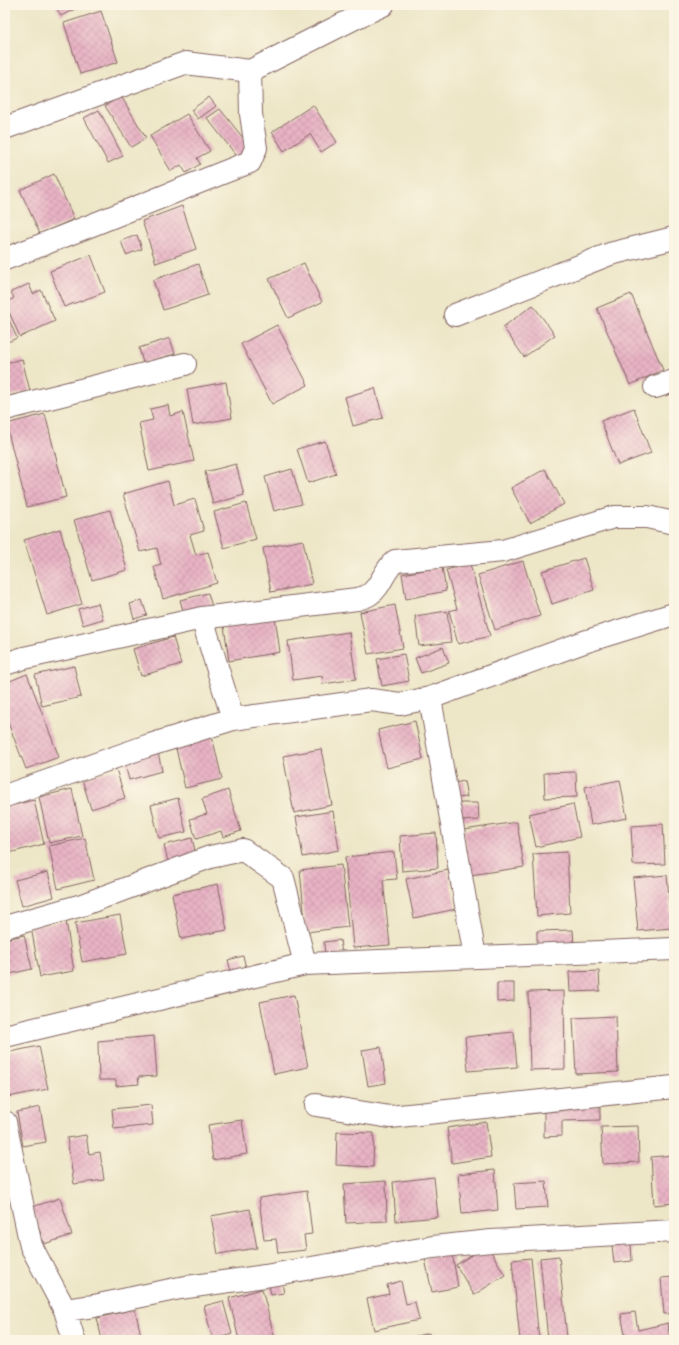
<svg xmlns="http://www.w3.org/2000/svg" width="679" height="1345" font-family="'Sorts Mill Goudy',serif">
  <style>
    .building { fill: url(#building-cross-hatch) }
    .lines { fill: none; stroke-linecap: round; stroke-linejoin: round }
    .minor-casing { stroke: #836562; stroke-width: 24 }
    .minor { stroke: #fff; stroke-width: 22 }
  </style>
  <defs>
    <pattern id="building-cross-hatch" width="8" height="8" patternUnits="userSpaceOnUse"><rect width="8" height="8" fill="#e8b3c5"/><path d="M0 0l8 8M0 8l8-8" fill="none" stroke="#c89aa9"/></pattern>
  </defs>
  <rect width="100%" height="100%" fill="#fcf5e5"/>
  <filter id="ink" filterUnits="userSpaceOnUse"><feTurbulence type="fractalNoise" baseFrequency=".025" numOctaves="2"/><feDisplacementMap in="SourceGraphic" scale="8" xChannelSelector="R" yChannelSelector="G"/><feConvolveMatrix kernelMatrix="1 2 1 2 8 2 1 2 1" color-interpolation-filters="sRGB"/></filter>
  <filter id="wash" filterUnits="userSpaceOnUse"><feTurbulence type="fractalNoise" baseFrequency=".012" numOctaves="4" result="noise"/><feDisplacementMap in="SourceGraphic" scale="16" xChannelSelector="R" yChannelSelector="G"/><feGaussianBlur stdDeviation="0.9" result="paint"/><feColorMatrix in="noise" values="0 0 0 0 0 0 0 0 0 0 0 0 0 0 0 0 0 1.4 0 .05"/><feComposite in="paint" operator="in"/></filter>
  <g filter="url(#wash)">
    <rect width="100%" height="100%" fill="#ede6c7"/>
    <g id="blocks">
      <path class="building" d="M55 5H82L61 16Z
        M101 11 118 62 80 74 64 23Z
        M121 96 146 138 131 147 105 106Z
        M209 97 216 106 198 119 191 110Z
        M313 105 337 142 321 152 310 134 284 151 272 132Z
        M220 109 252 149 239 159 207 118Z
        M99 110 123 156 108 163 84 118Z
        M187 114 210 151 197 158 200 164 186 173 181 165 171 171 150 136Z
        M54 174 74 219 40 234 20 190Z
        M182 206 196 249 156 263 142 221Z
        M137 235 142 249 126 255 121 241Z
        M91 255 105 292 64 307 50 271Z
        M304 263 322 302 288 318 269 279Z
        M198 264 208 295 163 310 153 280Z
        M29 284 33 294 41 290 55 321 20 337 5 303 14 298 11 292Z
        M631 294 663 370 630 385 597 308Z
        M533 305 555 335 524 357 503 327Z
        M5 311 17 338 5 343Z
        M277 325 308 385 272 404 241 344Z
        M170 338 175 354 143 363 139 348Z
        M22 359 30 391 5 397V363Z
        M226 382 232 418 193 425 187 389Z
        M375 388 383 418 353 426 345 397Z
        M168 405 170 416 183 412 194 461 149 471 139 423 153 420 150 409Z
        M634 408 651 453 618 465 601 421Z
        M45 414 66 497 27 507 6 424Z
        M325 441 336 474 308 483 297 449Z
        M236 464 244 495 213 504 205 472Z
        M292 469 302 504 274 511 265 477Z
        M545 469 564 504 530 523 511 488Z
        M168 481 174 505 195 499 204 531 190 535 196 555 208 552 217 583 163 599 154 567 161 565 157 548 140 552 123 494Z
        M246 503 256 539 224 548 214 512Z
        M110 510 127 570 92 580 74 520Z
        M60 529 82 604 47 615 24 540Z
        M303 540 312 584 271 592 263 548Z
        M584 558 594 590 552 604 542 571Z
        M523 561 540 616 495 630 478 575Z
        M470 564 490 636 458 644 449 611 457 609 446 570Z
        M442 567 446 591 406 599 402 574Z
        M208 593 212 607 184 614 180 600Z
        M142 600 147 615 134 619 130 604Z
        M98 603 103 619 83 625 78 609Z
        M395 605 403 648 368 654 360 612Z
        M447 611 451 642 419 646 415 616Z
        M275 617 280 652 229 661 224 626Z
        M349 632 356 679 323 684 322 676 293 680 288 641Z
        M173 637 181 664 141 676 133 649Z
        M443 647 449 663 421 673 415 658Z
        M404 654 409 681 382 686 377 659Z
        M74 666 81 697 42 706 35 675Z
        M27 674 59 757 26 769 5 715V683Z
        M415 721 423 759 387 768 378 730Z
        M212 736 222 779 185 788 175 744Z
        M321 749 332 805 294 813 283 756Z
        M158 752 162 771 129 780 124 760Z
        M116 769 125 798 91 809 82 779Z
        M576 772 577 797 545 798 544 773Z
        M620 780 627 818 591 825 585 787Z
        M464 781 467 797 457 798 455 783Z
        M72 789 82 836 49 843 39 797Z
        M228 790 241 831 223 837 221 831 196 839 190 819 207 814 202 799Z
        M178 798 186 832 159 838 151 805Z
        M34 800 44 844 9 853 5 838V807Z
        M459 803H478L479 820 459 821Z
        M573 804 580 837 536 847 529 814Z
        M333 811 339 850 303 857 296 817Z
        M517 822 524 867 470 875 464 830Z
        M663 824 665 864 633 865 631 826Z
        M436 833 438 868 402 871 400 836Z
        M85 838 94 880 58 889 49 846Z
        M192 838 197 859 169 866 164 845Z
        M394 852 397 879 383 880 390 945 353 948 345 857Z
        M567 852 570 913 537 916 533 854Z
        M341 865 348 927 306 932 300 870Z
        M448 870 456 909 414 918 406 879Z
        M48 872 54 897 22 906 15 880Z
        M667 875 672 928 638 931 633 878Z
        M218 884 227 930 181 939 172 894Z
        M120 915 127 954 82 962 75 923Z
        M66 921 74 971 40 977 31 927Z
        M573 930 574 945 537 946V931Z
        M24 935 32 969 5 975V939Z
        M340 940 342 954 325 956 324 942Z
        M243 956 247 971 232 975 228 960Z
        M599 971 600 991 570 992 569 972Z
        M497 983H514V1001L497 1002Z
        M564 991 565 1069 530 1070 528 992Z
        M294 995 308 1067 274 1074 260 1002Z
        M616 1016 618 1072 576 1074 573 1018Z
        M514 1032 517 1067 468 1071 465 1037Z
        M154 1036 157 1076 138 1077 139 1084 116 1086V1080H99L98 1041Z
        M39 1046 48 1089 8 1097 5 1082V1053Z
        M381 1047 386 1083 368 1086 362 1050Z
        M151 1105 153 1125 114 1129 112 1109Z
        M600 1106V1120L562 1121V1136L544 1137V1107Z
        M40 1107 46 1142 23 1146 17 1112Z
        M242 1120 247 1154 213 1160 208 1125Z
        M486 1122 491 1157 452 1163 447 1128Z
        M638 1126 639 1162 603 1164 601 1127Z
        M337 1132 374 1133 373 1167 336 1165Z
        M86 1135 89 1154 100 1152 104 1180 74 1184 67 1138Z
        M674 1155V1203L654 1205 651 1157Z
        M495 1170 498 1210 462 1214 458 1174Z
        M434 1177 438 1217 396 1221 393 1182Z
        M386 1181 387 1221 346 1223 344 1184Z
        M546 1181 548 1207 516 1209 514 1183Z
        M307 1191 312 1234 304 1235 306 1250 278 1253 276 1239 264 1240 259 1198Z
        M60 1198 72 1235 44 1244 32 1207Z
        M250 1209 257 1248 218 1254 211 1216Z
        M631 1244 632 1261 614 1263 612 1245Z
        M487 1245 505 1275 474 1295 456 1265Z
        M452 1253 458 1287 432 1292 425 1259Z
        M559 1256 567 1338 548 1340 540 1258Z
        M531 1258 539 1340H520L512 1260Z
        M674 1277V1313L664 1314 661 1278Z
        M281 1278 284 1293 271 1295 268 1280Z
        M401 1281 406 1304 415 1302 419 1320 374 1330 367 1299 389 1294 387 1285Z
        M262 1289 275 1340H239L229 1298Z
        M223 1301 232 1334 213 1340 204 1306Z
        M135 1309 142 1340H102L97 1318Z
        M635 1312 638 1330 668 1323 670 1340H626L621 1314Z
        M429 1333 430 1340H409L408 1338Z"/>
    </g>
  </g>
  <g filter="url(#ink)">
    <use href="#blocks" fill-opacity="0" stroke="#836562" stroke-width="1"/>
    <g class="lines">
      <defs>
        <path id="minor" d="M5 128 185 63 250 71
          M5 259C87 228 168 194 250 162L256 148 251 114 250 71 361 15 383 5
          M455 315 610 254 674 238
          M655 387 674 381
          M5 409 185 364
          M202 618 357 599C361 598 366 597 370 594 381 587 384 570 395 561L503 551 614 517H647L674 523
          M5 664 24 658 202 618 233 719
          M430 698 584 642 674 614
          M5 796 147 746 233 719 371 700 400 704 430 698 475 957
          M5 927 82 905 210 857 243 850 283 878 305 964 674 949
          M5 1036 305 964
          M316 1105 390 1117 674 1087
          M5 1122 31 1246 65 1310 74 1340
          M65 1310 94 1306 180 1288 265 1276 433 1247 491 1241 674 1231"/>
      </defs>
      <use href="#minor" class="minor-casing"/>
      <use href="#minor" class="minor"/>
    </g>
  </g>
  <rect width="679" height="1345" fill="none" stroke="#fcf5e5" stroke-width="20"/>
</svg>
